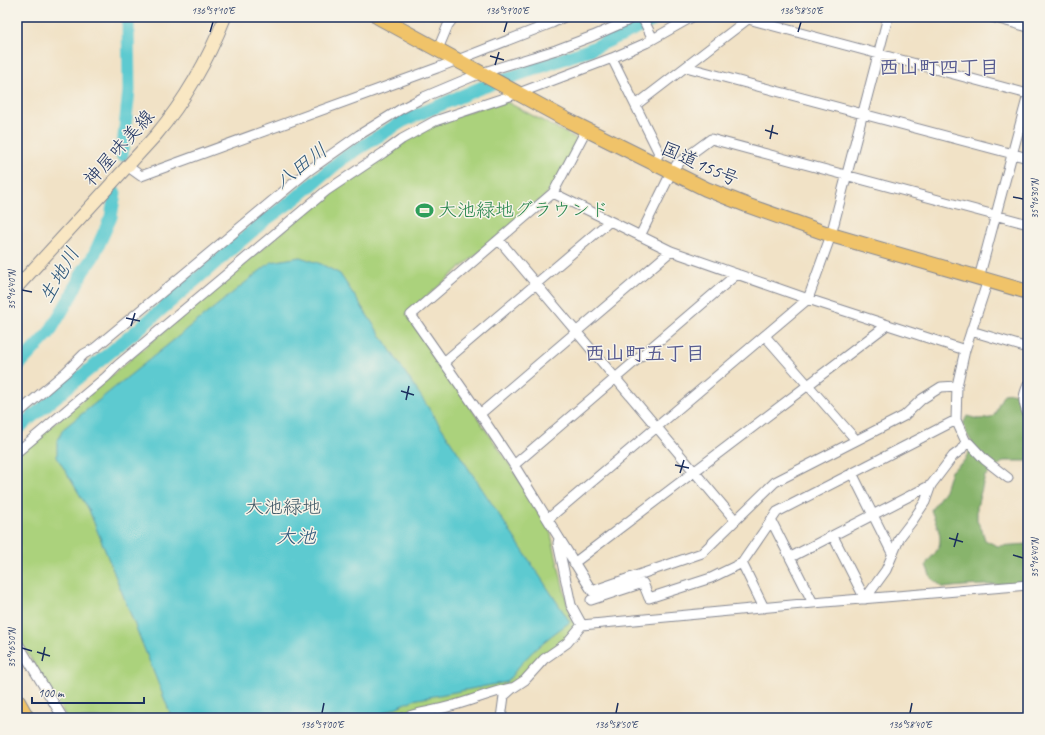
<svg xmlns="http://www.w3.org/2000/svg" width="1045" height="735" font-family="Caveat,'Klee One',sans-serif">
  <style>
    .green { fill: #abd27c; stroke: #63806d }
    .forest { fill: #88b46c; stroke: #527265 }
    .water { fill: #5dcad0; stroke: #3c7c97 }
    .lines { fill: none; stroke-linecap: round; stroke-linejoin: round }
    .river { stroke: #5dcad0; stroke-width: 13 }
    .minor-casing { stroke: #868892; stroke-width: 11 }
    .secondary-casing { stroke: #868892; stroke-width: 14 }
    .trunk-casing { stroke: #868892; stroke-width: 16 }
    .motorway-casing { stroke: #868892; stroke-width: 18 }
    .minor { stroke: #fff; stroke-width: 9 }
    .secondary { stroke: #f9e7c3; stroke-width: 12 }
    .trunk { stroke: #f0c369; stroke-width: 14 }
    .motorway { stroke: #f0c369; stroke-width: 16 }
    .ticks { fill: none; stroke: #1b2f5e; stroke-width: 1.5 }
    .labels { text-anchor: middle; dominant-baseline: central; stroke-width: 3; stroke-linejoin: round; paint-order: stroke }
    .street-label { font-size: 19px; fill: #1b2f5e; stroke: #f7f3e8 }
    .leisure-label { font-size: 19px; fill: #27864d; stroke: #f7f3e8; text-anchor: start }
    .park-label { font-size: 19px; fill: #3f5866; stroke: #f7f3e8 }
    .neighbourhood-label { font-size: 20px; font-weight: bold; fill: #575b90; stroke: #f7f3e8 }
    .water-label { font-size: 20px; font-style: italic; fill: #2c567a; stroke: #f7f3e8 }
    .neatline { fill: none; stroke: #1b2f5e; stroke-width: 1.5 }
    .ticks-label { font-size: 10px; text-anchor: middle; fill: #1b2f5e }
  </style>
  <rect width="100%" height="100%" fill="#f7f3e8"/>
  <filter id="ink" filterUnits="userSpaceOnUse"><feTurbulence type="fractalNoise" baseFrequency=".025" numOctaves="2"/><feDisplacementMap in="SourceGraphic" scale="8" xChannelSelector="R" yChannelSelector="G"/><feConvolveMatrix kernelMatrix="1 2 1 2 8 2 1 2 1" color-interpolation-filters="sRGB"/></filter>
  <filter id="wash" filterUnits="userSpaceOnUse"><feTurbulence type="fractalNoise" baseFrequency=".012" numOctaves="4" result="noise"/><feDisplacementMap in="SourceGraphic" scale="16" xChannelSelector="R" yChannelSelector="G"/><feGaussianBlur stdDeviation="0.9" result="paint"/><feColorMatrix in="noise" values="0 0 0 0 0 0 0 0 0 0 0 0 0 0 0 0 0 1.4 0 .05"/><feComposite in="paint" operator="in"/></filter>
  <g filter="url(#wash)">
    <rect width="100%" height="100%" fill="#f1e2c6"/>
    <path class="green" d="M503 100 579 140 557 181 545 196 406 314 508 462 550 530 570 616 578 626 523 679 450 704 416 710 396 718H67L17 636V455L325 196 403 142 436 123Z"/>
    <path class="forest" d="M1011 393 1018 394 1024 416 1028 425V461H1004L985 476 977 507V521L982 530 985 540 997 546 1028 544V582C1000 586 972 584 944 588L931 578 926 565C929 558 934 556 937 550 945 538 935 522 931 510L945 490 951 471 964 461 973 444 967 434 963 424 967 416 978 419 991 418 995 414 999 403 1004 394Z"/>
    <path class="water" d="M300 257 321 264 340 274 570 622C543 641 526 655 507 682L413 700 372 718H172L89 510 57 457V442L63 429 271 262Z"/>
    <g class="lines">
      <path class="river" d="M122 155 129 91 128 17
        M17 367 49 333 72 294 83 271 93 257 111 217 115 193
        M17 429 141 327 264 221 295 199 342 159 403 121 480 88 591 49 660 17"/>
    </g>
  </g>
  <g filter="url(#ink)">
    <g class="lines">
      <defs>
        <path id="minor" d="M642 17 653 39
          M992 17 1028 27
          M438 49 448 25 454 17
          M612 58 659 153 654 164
          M686 67 1028 158
          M636 105 748 19 1028 94
          M586 130 553 193 411 315 480 414 514 465 592 591 702 553 775 482 904 416 922 399 941 387 957 386
          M127 166 141 176 437 68 552 23 564 17
          M553 193 671 251 808 299 965 350
          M640 236 671 173 677 164 711 139 1028 224
          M499 240 735 520
          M979 278 1028 95
          M988 280 965 350 957 386 956 420 966 442 969 443 985 460 1008 478
          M971 331 1028 348
          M765 336 856 440
          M444 362 610 221
          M1028 385C1022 398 1023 402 1028 415
          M17 414 66 372 84 354 95 348 308 171 359 135 401 109 424 97 481 73 556 50 593 36 625 22 633 17
          M480 414 671 251
          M17 452 106 377 118 365 326 191 383 153 402 139 435 121 519 93 612 58 646 43 692 17
          M514 465 737 274
          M852 473 892 553
          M548 519 808 299 831 235 888 17
          M771 520 813 603
          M833 536 865 599 886 570 900 537 913 520 925 502 931 485 953 456 961 450 966 442
          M559 539 558 543 571 605 582 625
          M791 557 931 485
          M574 563 887 325
          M742 563 764 608
          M591 600 643 583 649 598 711 578 742 563 777 512 956 420
          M17 642 63 718
          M403 718C419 712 435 711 451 706 472 701 490 692 511 688
          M501 718 504 696 513 688 525 680 544 659 567 643 582 625 813 603 1028 585"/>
        <path id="secondary" d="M17 287 156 135C186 99 208 60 225 17"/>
        <path id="trunk" d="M378 17 565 119 706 189 749 206 831 235 1028 292"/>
        <path id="motorway" d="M17 702 26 718"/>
      </defs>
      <use href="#minor" class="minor-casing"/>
      <use href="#secondary" class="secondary-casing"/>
      <use href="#trunk" class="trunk-casing"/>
      <use href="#motorway" class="motorway-casing"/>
      <use href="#minor" class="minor"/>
      <use href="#secondary" class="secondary"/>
      <use href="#trunk" class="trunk"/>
      <use href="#motorway" class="motorway"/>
    </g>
  </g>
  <path class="ticks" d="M210 32 213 22M504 32 507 22M798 32 801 22M490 56 504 60M495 65 499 52M765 130 778 134M770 139 773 125M1013 197 1023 199M22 290 32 292M126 318 140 321M131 326 135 313M401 391 414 395M406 400 409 386M675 465 689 468M680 473 684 460M949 538 963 542M954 547 958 533M1013 555 1023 558M22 648 32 651M37 652 50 656M42 661 45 647M322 713 324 703M616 713 618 703M910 713 912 703"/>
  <defs>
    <symbol id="stadium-bare" viewBox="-9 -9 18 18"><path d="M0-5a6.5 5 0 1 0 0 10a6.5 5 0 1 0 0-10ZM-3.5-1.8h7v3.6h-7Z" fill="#2e9e5b" stroke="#f7f3e8" stroke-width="2.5" paint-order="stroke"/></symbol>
  </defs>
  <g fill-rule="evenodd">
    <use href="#stadium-bare" x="412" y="198" width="25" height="25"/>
  </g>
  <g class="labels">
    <g class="street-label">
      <text transform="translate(119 148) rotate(-48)">神屋味美線</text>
      <text transform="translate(700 164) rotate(24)">国道155号</text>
    </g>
    <g class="leisure-label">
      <text x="438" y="210">大池緑地グラウンド</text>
    </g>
    <g class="park-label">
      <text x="283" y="507">大池緑地</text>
    </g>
    <g class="neighbourhood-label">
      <text x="939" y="67">西山町四丁目</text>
      <text x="645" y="353">西山町五丁目</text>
    </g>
    <g class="water-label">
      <text transform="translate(301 166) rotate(-38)">八田川</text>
      <text transform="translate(59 275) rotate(-60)">生地川</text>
      <text x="296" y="536">大池</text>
    </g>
  </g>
  <rect width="1045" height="735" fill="none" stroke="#f7f3e8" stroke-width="44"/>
  <path d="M32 697v6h112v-6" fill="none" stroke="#1b2f5e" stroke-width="2"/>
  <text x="38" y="697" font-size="12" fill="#1b2f5e" stroke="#f7f3e8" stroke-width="3" paint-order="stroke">100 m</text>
  <rect x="22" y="22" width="1001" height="691" class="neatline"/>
  <g class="ticks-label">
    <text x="213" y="14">136°59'10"E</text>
    <text x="507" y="14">136°59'00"E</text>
    <text x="801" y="14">136°58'50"E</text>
    <text transform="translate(1034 199) rotate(-90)" y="4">35°16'30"N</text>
    <text transform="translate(11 290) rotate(-90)" y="4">35°16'40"N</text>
    <text transform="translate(1034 558) rotate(-90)" y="4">35°16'40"N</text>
    <text transform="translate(11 648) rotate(-90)" y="4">35°16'50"N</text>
    <text x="322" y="728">136°59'00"E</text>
    <text x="616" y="728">136°58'50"E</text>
    <text x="910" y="728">136°58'40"E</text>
  </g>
</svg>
